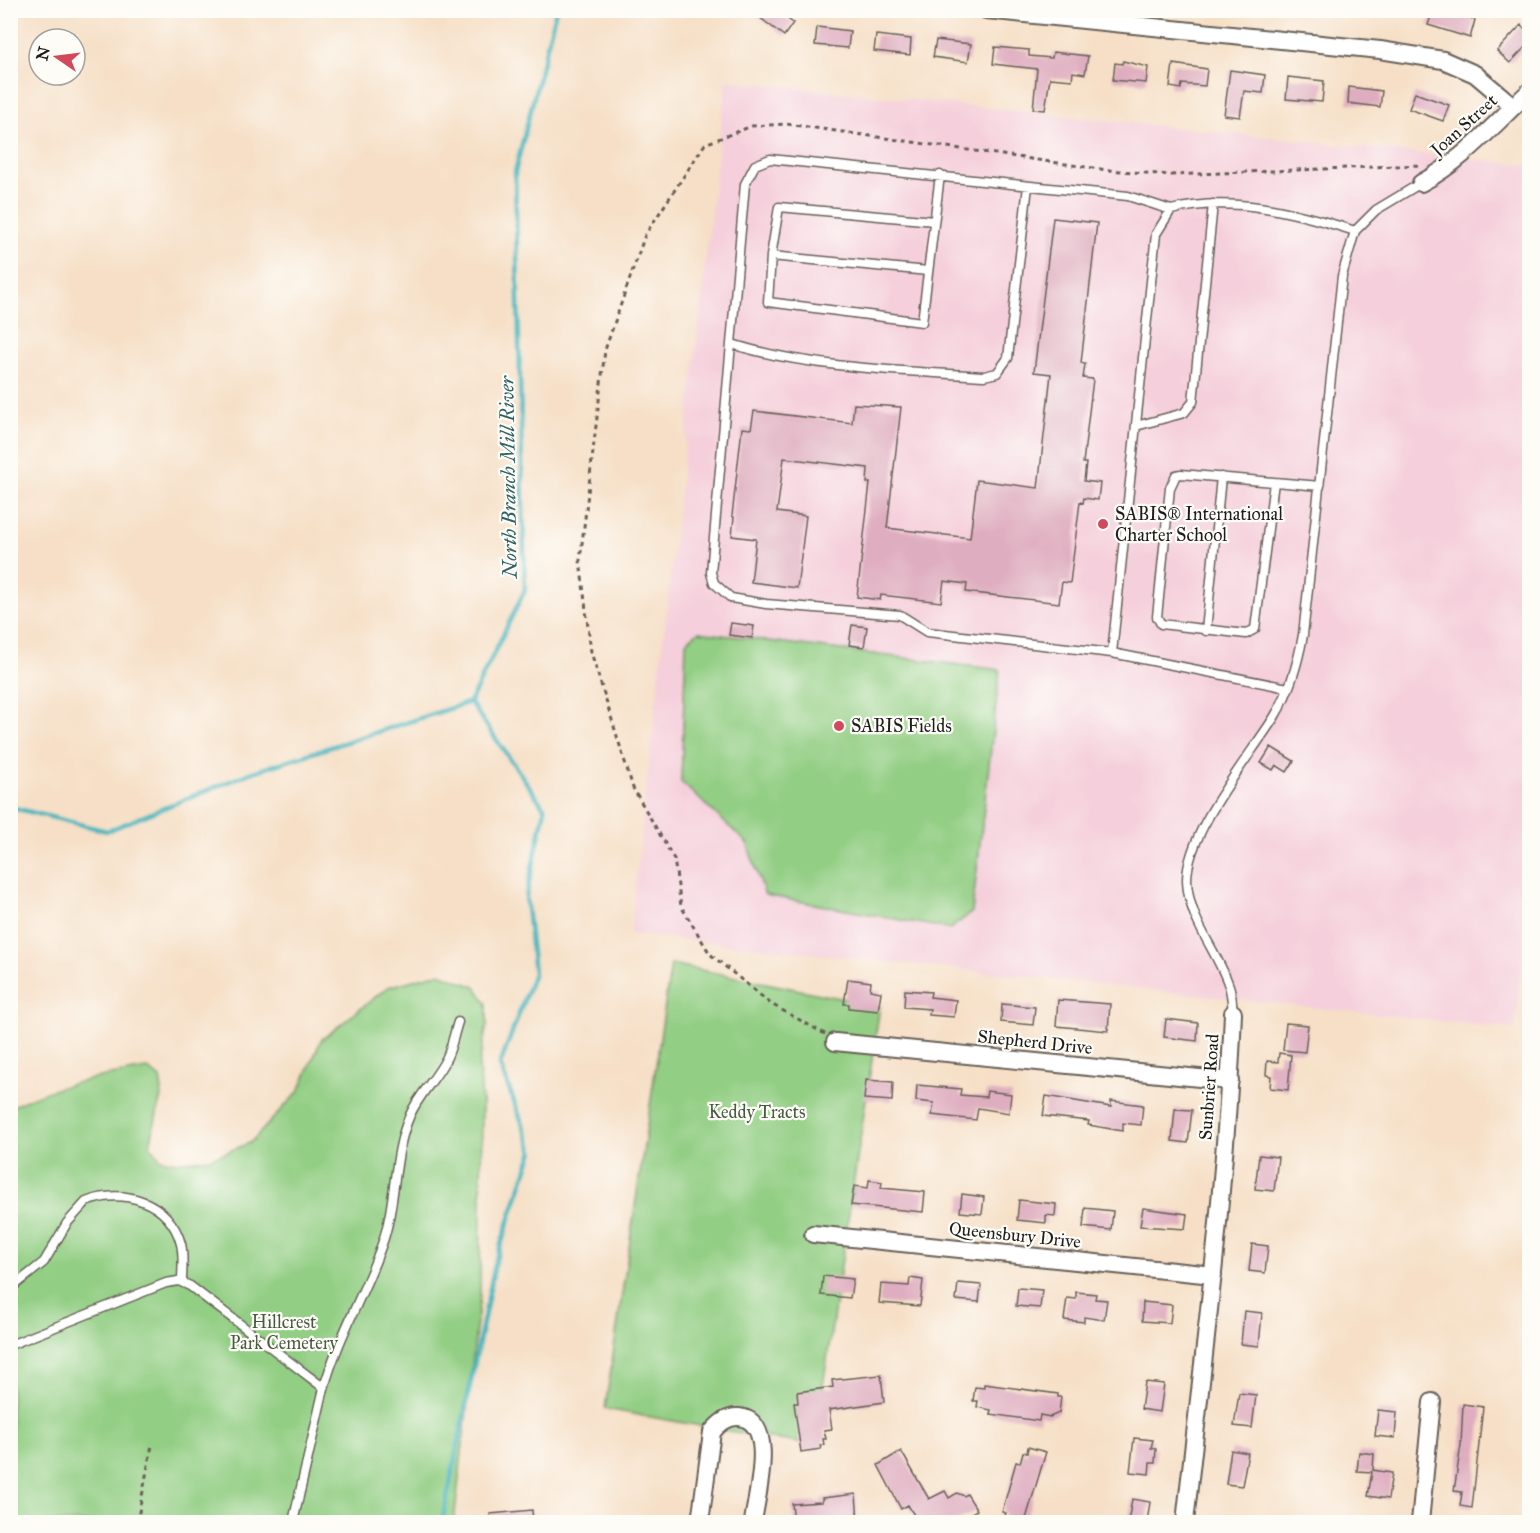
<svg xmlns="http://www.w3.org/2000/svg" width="1540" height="1533" font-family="'IM FELL Great Primer',serif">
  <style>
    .built { fill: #f5cfdb }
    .green { fill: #92ce83; stroke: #577550; stroke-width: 1.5 }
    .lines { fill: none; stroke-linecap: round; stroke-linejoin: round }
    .stream { stroke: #46b5be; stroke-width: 4.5 }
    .building { fill: #dfadc0 }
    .service-casing { stroke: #686058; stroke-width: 11 }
    .minor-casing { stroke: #686058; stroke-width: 20 }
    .path { stroke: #686058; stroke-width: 3; stroke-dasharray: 4.5 4.5; stroke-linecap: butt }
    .service { stroke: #fff; stroke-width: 8 }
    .minor { stroke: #fff; stroke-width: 16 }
    .poi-dot { fill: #d1495b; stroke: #fdfcf7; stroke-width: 2 }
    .labels { text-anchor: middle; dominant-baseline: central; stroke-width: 4.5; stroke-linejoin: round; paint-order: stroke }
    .street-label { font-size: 18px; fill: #1c1c1c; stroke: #fdfcf7 }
    .poi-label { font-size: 18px; fill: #1c1c1c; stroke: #fdfcf7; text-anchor: start }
    .park-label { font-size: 18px; fill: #455a40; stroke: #fdfcf7 }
    .water-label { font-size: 20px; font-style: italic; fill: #2f6165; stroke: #fdfcf7 }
  </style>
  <rect width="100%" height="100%" fill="#fdfcf7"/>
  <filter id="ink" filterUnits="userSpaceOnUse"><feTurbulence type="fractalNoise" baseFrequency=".0167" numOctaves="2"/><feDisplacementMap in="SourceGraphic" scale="12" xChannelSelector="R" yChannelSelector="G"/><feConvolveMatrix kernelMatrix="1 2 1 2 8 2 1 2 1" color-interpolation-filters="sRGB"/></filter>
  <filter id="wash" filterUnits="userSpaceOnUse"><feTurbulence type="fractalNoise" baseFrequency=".008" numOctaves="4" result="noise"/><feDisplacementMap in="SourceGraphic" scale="24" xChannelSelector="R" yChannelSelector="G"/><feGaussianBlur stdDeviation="1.35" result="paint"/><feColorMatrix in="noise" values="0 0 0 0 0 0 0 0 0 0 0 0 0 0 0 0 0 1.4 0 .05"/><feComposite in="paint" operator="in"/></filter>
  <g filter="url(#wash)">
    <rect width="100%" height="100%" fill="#f6dfc6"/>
    <path class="built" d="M726 80 1529 165 1530 884 1515 1029 630 934Z"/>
    <path class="green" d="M698 632 1000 670 972 912 950 929 765 895 747 843 681 782 686 642Z
      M671 964 880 1006 814 1446 605 1409Z
      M439 973 476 987 487 1004V1025L479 1064 482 1101 480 1295 454 1522H11V1107C55 1085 99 1076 148 1069L160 1078 162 1091 150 1145 161 1159 176 1162 211 1158 250 1143 299 1091 321 1040 388 987Z"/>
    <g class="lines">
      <path class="stream" d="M10 807 107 831 250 773 470 702 525 590 515 172 556 10
        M442 1522 496 1259 533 1151 500 1065 534 973 526 897 545 809 470 702"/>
    </g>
    <g id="blocks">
      <path class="building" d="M750 10H776L793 23 784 36Z
        M1433 10H1445L1475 20 1470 38 1428 25Z
        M1521 25 1530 33V42L1510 63 1497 51Z
        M817 27 850 31 848 48 815 45Z
        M876 35 911 39 910 55 874 51Z
        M936 40 971 44 968 62 933 57Z
        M995 47 1029 50V56L1052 58 1053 52 1088 56 1085 74 1073 72 1072 80 1050 78 1045 110 1033 109 1037 69 993 64Z
        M1123 61 1148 67 1146 83 1113 80 1115 63 1122 64Z
        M1173 64 1207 69 1205 86 1182 84 1181 89 1170 87Z
        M1230 70 1265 75 1263 93 1244 91 1240 117 1224 115Z
        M1288 77 1324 81 1322 102 1286 99Z
        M1349 87 1382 91 1380 107 1348 103Z
        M1415 93 1449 105 1443 121 1409 109Z
        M1053 218 1097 223 1081 363 1085 364 1083 378 1093 379 1083 463H1086L1084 481 1100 483 1098 500 1084 498 1083 503 1080 502 1070 583 1062 582 1059 603 966 592 967 584 944 581 941 602 881 595 880 600 857 597 870 483H867L868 468 784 458 777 512 806 516 797 588 751 582 756 539 732 536 734 517 732 516 742 428 751 429 754 411 852 423 854 404 901 407 887 528 970 538 977 480 1038 488 1051 374 1034 372Z
        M731 623 754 626 752 638 729 635Z
        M852 625 867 627 864 647 849 645Z
        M1271 747 1294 761 1287 772 1276 765 1273 770 1261 763Z
        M848 979 871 982 870 990 881 992 878 1011 849 1008V1004H844Z
        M905 990 931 992 930 997 956 1000 954 1017 929 1015 930 1009 904 1007Z
        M1058 1000 1110 1004 1108 1031 1056 1026Z
        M1002 1004 1035 1007 1033 1025 1001 1022Z
        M1166 1019 1198 1023 1197 1041 1164 1037Z
        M1286 1023 1308 1025 1305 1052 1283 1050Z
        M1279 1053 1291 1055 1288 1090 1270 1088 1271 1076 1266 1075 1267 1061 1278 1062Z
        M866 1080 893 1082 892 1101 864 1099Z
        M917 1085 961 1089 960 1095 986 1097 987 1091 1011 1094 1009 1113 978 1108 976 1120 932 1115 934 1103 916 1101Z
        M1046 1096 1111 1107V1101L1143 1105 1141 1125 1123 1123V1131L1088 1125 1089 1121 1043 1116Z
        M1175 1109 1192 1110 1188 1143 1172 1141Z
        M1259 1155 1278 1157 1274 1191 1255 1189Z
        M869 1180 882 1182 881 1188 925 1192 923 1212 851 1205 854 1186 868 1188Z
        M962 1194 984 1197 982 1214 960 1212Z
        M1019 1200 1056 1204 1055 1216 1046 1215V1223L1017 1220Z
        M1085 1208 1113 1211 1111 1230 1083 1227Z
        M1143 1208 1187 1214 1185 1229 1140 1226Z
        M1252 1244 1268 1246 1265 1273 1249 1271Z
        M823 1276 853 1279 850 1298 821 1295Z
        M910 1278 923 1280 920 1306 879 1303 881 1284 909 1286Z
        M958 1283 981 1285 979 1302 956 1300Z
        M1018 1288 1042 1290 1040 1308 1016 1306Z
        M1076 1292 1096 1294 1095 1299 1107 1300 1104 1320 1084 1317V1322L1064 1320 1067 1298 1076 1299Z
        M1143 1302 1172 1305 1170 1323 1142 1321Z
        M1244 1311 1262 1313 1259 1346 1241 1344Z
        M881 1375 884 1402 829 1410 832 1429 824 1430 826 1439H823L824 1445H820L821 1449 801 1452 794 1403H798L797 1392 833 1387 832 1380Z
        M1145 1382 1164 1384 1160 1412 1141 1409Z
        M984 1384 1058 1394V1397H1061L1059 1413 1050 1417 1040 1415 1039 1421 990 1414 991 1410 977 1407 978 1401H973L975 1387 984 1388Z
        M1239 1393 1256 1395 1252 1428 1234 1426Z
        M1463 1404 1483 1407 1472 1508 1460 1506 1462 1492 1454 1491 1461 1445Z
        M1378 1410 1397 1412 1395 1438 1375 1436Z
        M1134 1438 1153 1440 1151 1448 1156 1449 1155 1463H1150L1149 1474 1130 1472Z
        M1028 1447 1046 1452 1025 1522 1003 1521 1006 1513 1002 1512 1016 1462 1020 1463 1023 1452 1027 1453Z
        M1231 1450 1248 1453 1242 1486 1226 1484Z
        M901 1451 929 1499 945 1491 949 1498 957 1493 964 1496 967 1494 977 1510 956 1522H918L908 1505 901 1509 878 1465Z
        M1359 1452 1374 1454 1373 1470 1392 1473 1388 1499 1368 1496 1372 1472 1357 1471Z
        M856 1494 858 1521 794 1522 792 1504 822 1502V1498Z
        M1132 1499 1150 1502 1147 1522H1128Z
        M532 1510 533 1522H491L490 1514Z"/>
    </g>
  </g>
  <g filter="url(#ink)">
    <use href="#blocks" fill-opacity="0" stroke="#686058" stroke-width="1.5"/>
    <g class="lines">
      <defs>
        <path id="service" d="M934 221 779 207 771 256 768 302 922 322 940 175
          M771 256 928 271
          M732 344C806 368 905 371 984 376L997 373 1008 358 1028 186
          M1136 426 1184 413 1193 402 1213 204
          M1274 482 1255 629 1246 634 1161 624 1157 617 1170 488 1176 475 1181 474 1320 486
          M1206 631 1221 477
          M1112 653 927 632 900 615 766 604 731 598 714 583 711 573 714 538 745 184 755 165 770 159 1128 196 1171 210
          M1288 688 1112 653 1156 234 1171 210C1232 195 1296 212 1355 231
          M1233 1013C1232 1004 1232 994 1229 986 1217 950 1188 920 1187 880 1187 831 1249 758 1275 716 1290 691 1298 663 1303 635L1342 276 1355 231 1376 210 1421 183
          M10 1289 44 1262 67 1223 86 1202C124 1187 170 1202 181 1244 184 1256 182 1270 182 1282
          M10 1345 166 1283 179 1281 190 1286 324 1388C338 1337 365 1293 382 1244 397 1202 392 1156 410 1115 419 1094 437 1078 447 1057 452 1046 454 1034 458 1022
          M293 1522 324 1388"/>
        <path id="minor" d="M986 10 1380 50 1443 60 1475 74 1513 106
          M1421 183C1464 160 1494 124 1530 91
          M835 1042 1230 1081
          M813 1234 1213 1275
          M700 1522 712 1432C719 1423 727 1416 739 1417 778 1421 756 1497 753 1522
          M1185 1522C1204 1353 1226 1183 1233 1013
          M1420 1522 1432 1402"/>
      </defs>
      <use href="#service" class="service-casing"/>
      <use href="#minor" class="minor-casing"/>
      <path class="path" d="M825 1034 771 1004 710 954 681 906 674 859 633 788 591 652 580 560 605 350 645 235 705 144 752 126 787 124 1107 170 1171 175 1422 165
        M137 1522 152 1445"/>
      <use href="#service" class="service"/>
      <use href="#minor" class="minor"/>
    </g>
  </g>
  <g class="poi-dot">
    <circle cx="1103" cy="524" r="6"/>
    <circle cx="839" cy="726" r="6"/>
  </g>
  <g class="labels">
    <g class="street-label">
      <text transform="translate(1464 125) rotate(-42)">Joan Street</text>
      <text transform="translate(1035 1042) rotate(6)">Shepherd Drive</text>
      <text transform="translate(1209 1087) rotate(-86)">Sunbrier Road</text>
      <text transform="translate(1015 1235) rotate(6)">Queensbury Drive</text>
    </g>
    <g class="poi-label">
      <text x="1115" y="514">SABIS® International<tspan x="1115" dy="21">Charter School</tspan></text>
      <text x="851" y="726">SABIS Fields</text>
    </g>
    <g class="park-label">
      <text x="757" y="1112">Keddy Tracts</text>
      <text x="284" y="1322">Hillcrest<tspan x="284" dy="21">Park Cemetery</tspan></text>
    </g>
    <g class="water-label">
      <text transform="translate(508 477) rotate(-91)">North Branch Mill River</text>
    </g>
  </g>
  <rect width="1540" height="1533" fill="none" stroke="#fdfcf7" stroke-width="36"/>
  <g transform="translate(57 57) rotate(284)"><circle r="28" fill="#fdfcf7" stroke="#a3a29f" stroke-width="1.5"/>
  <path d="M0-4.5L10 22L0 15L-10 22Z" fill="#d1495b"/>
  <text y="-9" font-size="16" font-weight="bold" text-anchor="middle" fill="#1c1c1c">N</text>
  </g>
</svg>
